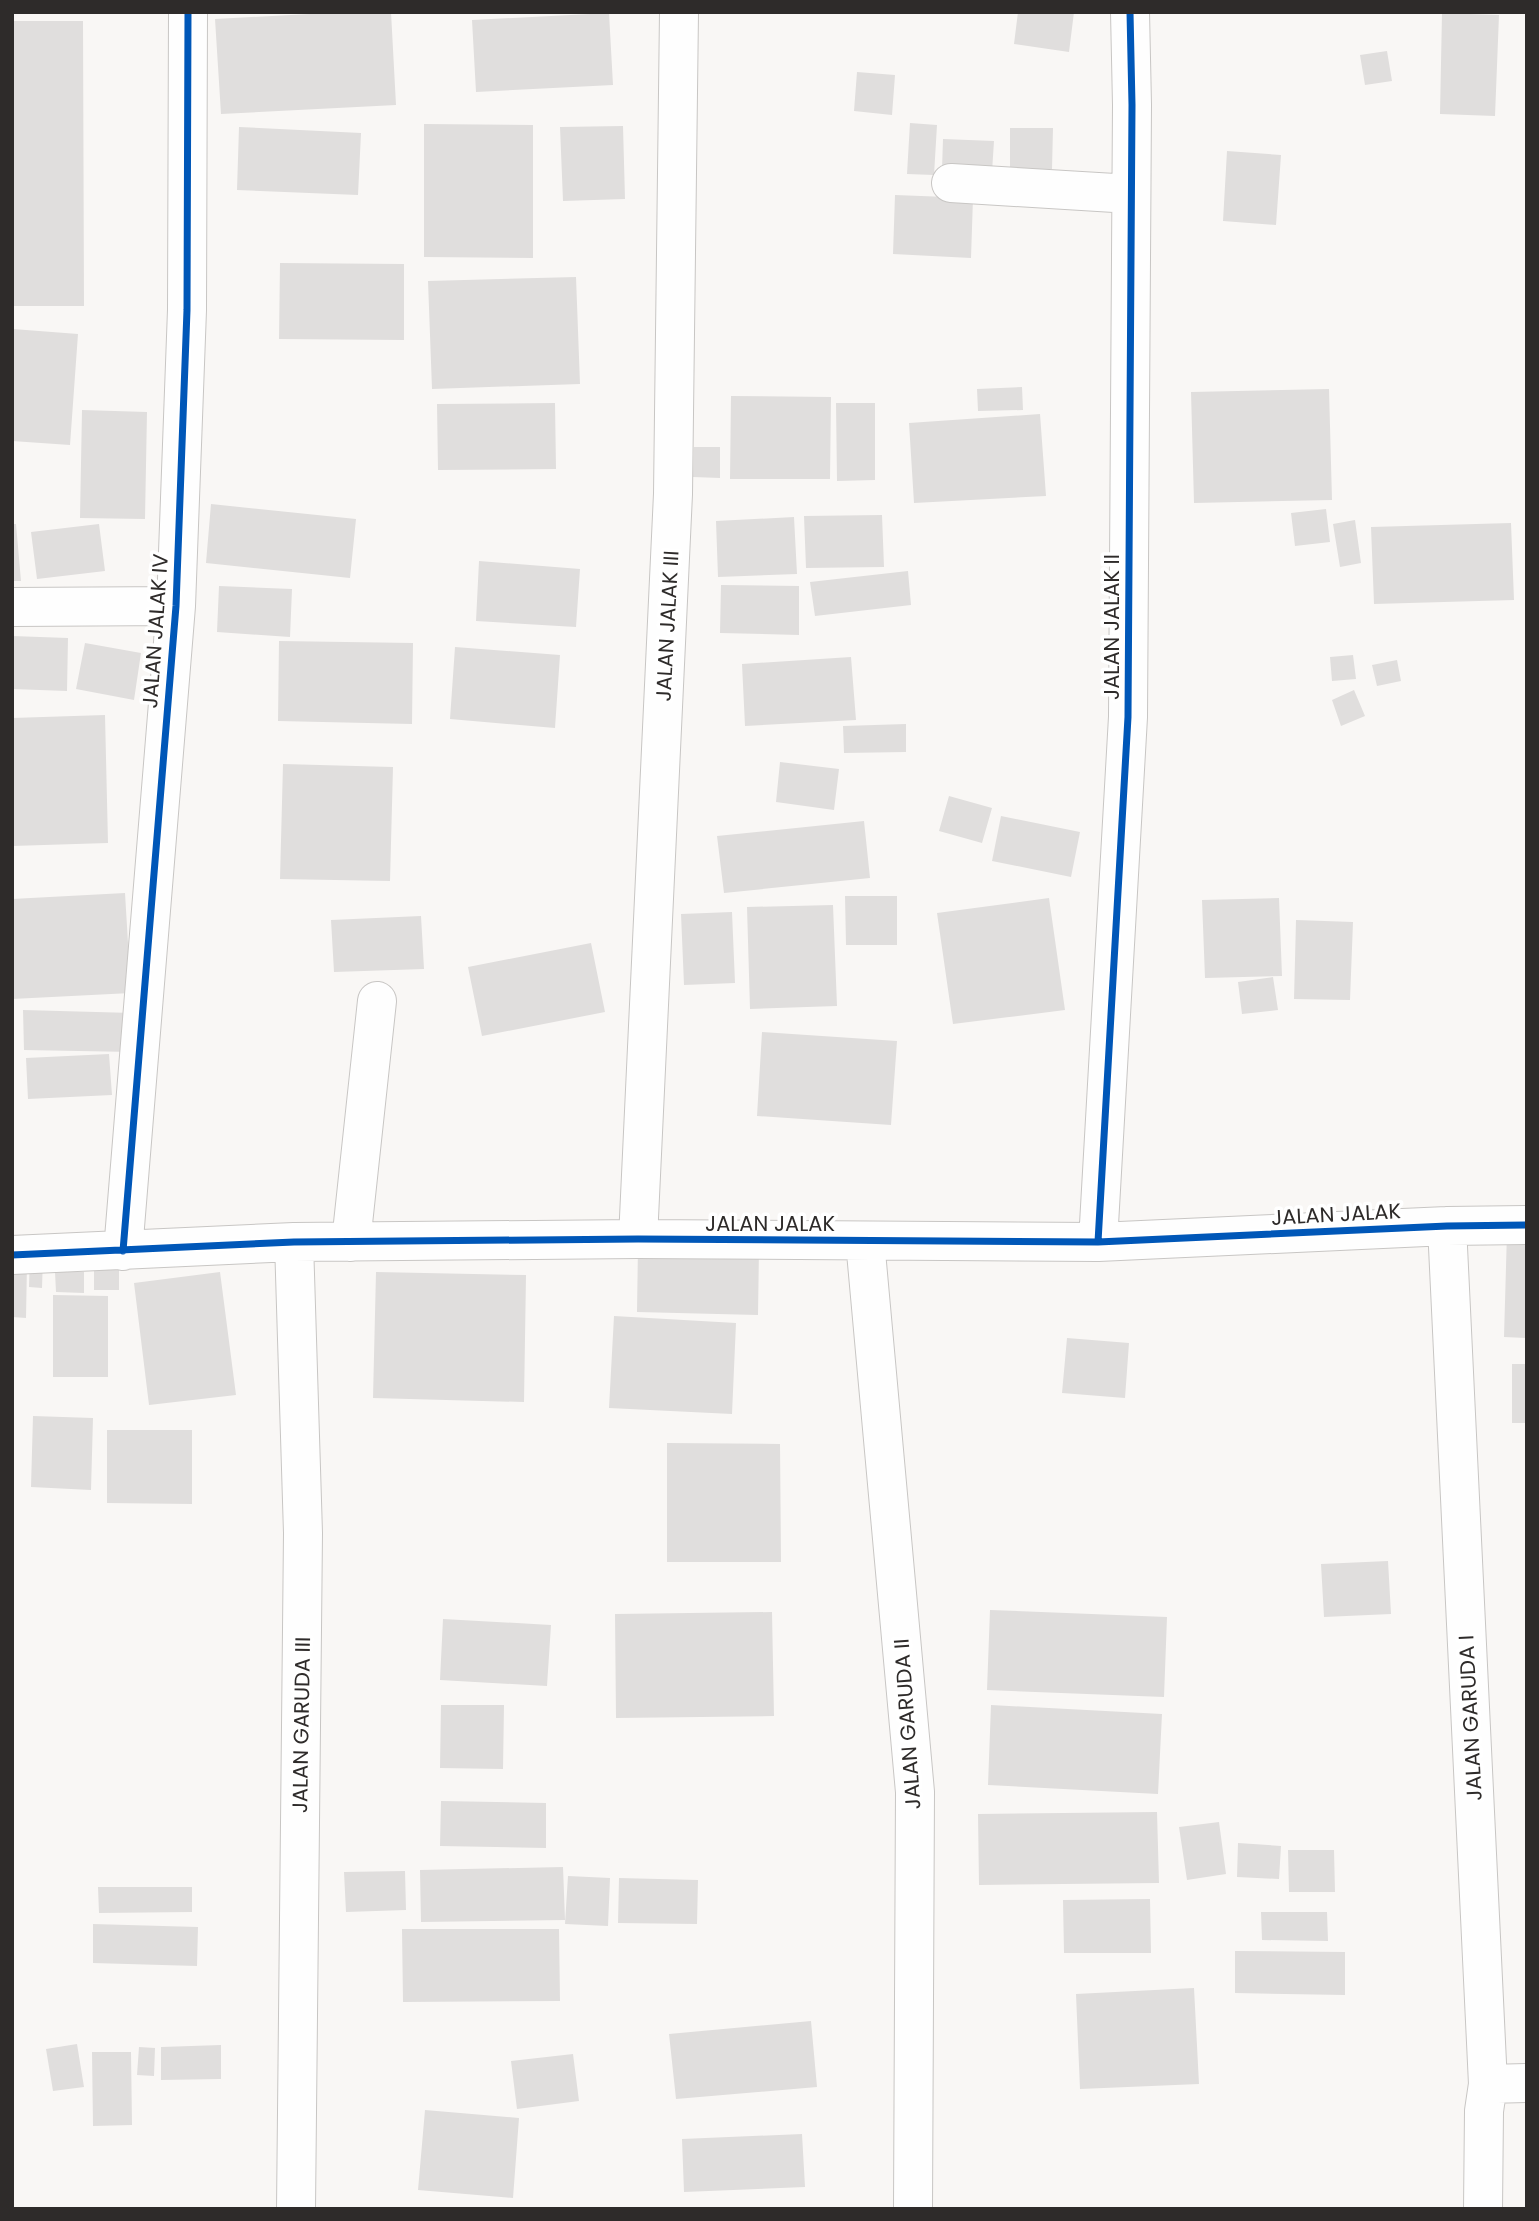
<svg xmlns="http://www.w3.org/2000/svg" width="1539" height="2221" font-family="Poppins,sans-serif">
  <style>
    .building { fill: #e0dedd }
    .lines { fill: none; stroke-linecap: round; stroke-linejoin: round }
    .street-casing { stroke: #c8c6c4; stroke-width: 40 }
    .street { stroke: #fefefe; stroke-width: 38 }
    .cycleway-casing { stroke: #fff; stroke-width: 11 }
    .cycleway { stroke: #0057b8; stroke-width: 7 }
    .labels { text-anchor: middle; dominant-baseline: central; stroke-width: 7; stroke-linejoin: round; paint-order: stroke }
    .street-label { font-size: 21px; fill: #2e2b2a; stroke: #fff }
  </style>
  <rect width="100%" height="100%" fill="#f9f7f5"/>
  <path class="building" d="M346 12H391L396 105 221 114 215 19Z
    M1018 12H1074L1069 52 1014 44Z
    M609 13 613 85 476 92 472 20Z
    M1442 13 1499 15 1495 116 1440 114Z
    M12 21H83L84 306H12Z
    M1387 51 1392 81 1365 85 1360 55Z
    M857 72 895 75 892 115 854 111Z
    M910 123 937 125 934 175 907 174Z
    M424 124 533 125V258L424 257Z
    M623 126 625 199 563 201 560 127Z
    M239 127 361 133 358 195 237 190Z
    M1010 128H1053L1052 169 1010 170Z
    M943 139 994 141 992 172 942 169Z
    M1227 151 1281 155 1276 225 1223 221Z
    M895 195 973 198 971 258 893 254Z
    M280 263 404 264V340L279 339Z
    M576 277 580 384 432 389 428 281Z
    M13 329 78 334 70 445 12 441Z
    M1022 387 1023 410 978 411 977 389Z
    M1329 389 1332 500 1194 503 1191 392Z
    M731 396 831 397 830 479H730Z
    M555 403 556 469 438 470 437 404Z
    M836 403H875V480L837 481Z
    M82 410 147 412 145 519 80 518Z
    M1040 414 1046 496 914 503 909 423Z
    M694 447H720V478L693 477Z
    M211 504 356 519 350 578 206 563Z
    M1326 509 1330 542 1295 546 1291 513Z
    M882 515 884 567 806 568 804 516Z
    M794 517 797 574 718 577 716 521Z
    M1355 520 1361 563 1340 567 1333 524Z
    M1511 523 1514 600 1374 604 1371 527Z
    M12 524H16L21 581H12Z
    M99 524 105 571 37 579 31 532Z
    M479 561 580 569 576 627 476 621Z
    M908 571 911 605 815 616 810 582Z
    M721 585 799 586V635L720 633Z
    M219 586 292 589 290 637 217 632Z
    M12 636 68 638 67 691 12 689Z
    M279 641 413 643 412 724 278 721Z
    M85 643 141 653 134 700 76 689Z
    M455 647 560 655 555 728 450 719Z
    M1353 655 1356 679 1332 681 1330 657Z
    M851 657 856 720 745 726 742 664Z
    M1397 660 1401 681 1377 686 1372 665Z
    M1354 690 1365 716 1341 726 1332 700Z
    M105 715 108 843 12 846V718Z
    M906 724V752L844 753 843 726Z
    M780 762 839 769 834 810 776 802Z
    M283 764 393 767 390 881 280 879Z
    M949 796 992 808 982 843 939 831Z
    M1001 816 1080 832 1071 877 992 861Z
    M864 821 870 878 724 893 717 836Z
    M125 893 131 993 12 999V899Z
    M845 896H897V945H846Z
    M1049 898 1065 1010 953 1024 937 913Z
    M1279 898 1282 976 1205 978 1202 900Z
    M833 905 837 1006 750 1009 747 907Z
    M732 912 735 983 684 985 681 914Z
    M421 916 424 969 334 972 331 920Z
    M1296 920 1353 922 1350 1000 1294 999Z
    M591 943 605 1012 482 1036 468 967Z
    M1273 977 1278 1010 1242 1014 1238 982Z
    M23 1010 133 1013V1052L24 1050Z
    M762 1032 897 1041 891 1125 757 1116Z
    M109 1054 112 1095 28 1099 26 1058Z
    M1507 1232 1527 1233V1338L1504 1337Z
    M638 1246 759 1249 758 1315 637 1312Z
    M30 1256H43L42 1288 29 1287Z
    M12 1262 27 1263 26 1318 12 1317Z
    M94 1268H119V1290H94Z
    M55 1272H84V1293L56 1292Z
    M220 1272 236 1395 149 1405 134 1283Z
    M376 1272 526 1275 524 1402 373 1398Z
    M53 1295 108 1296V1377H53Z
    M614 1316 736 1323 732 1414 609 1408Z
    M1067 1338 1129 1343 1125 1398 1062 1393Z
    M1512 1364H1527V1423H1512Z
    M33 1416 93 1418 91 1490 31 1487Z
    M107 1430H192V1504L107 1503Z
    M667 1443 780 1444 781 1562H667Z
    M1388 1561 1391 1614 1324 1617 1321 1564Z
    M990 1610 1167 1617 1164 1697 987 1690Z
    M772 1612 774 1716 616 1718 615 1614Z
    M443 1619 551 1625 547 1686 440 1680Z
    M441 1705H504L503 1769 440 1768Z
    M991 1705 1162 1714 1158 1794 988 1785Z
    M441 1801 546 1803V1848L440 1846Z
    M1157 1812 1159 1883 979 1885 978 1814Z
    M1219 1822 1226 1874 1187 1880 1179 1827Z
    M1238 1843 1281 1846 1279 1879 1237 1877Z
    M1288 1850H1334L1335 1892H1289Z
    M563 1867 565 1920 421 1922 420 1870Z
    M405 1871 406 1910 346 1912 344 1872Z
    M568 1876 610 1878 608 1926 565 1924Z
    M619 1878 698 1880 697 1924 618 1923Z
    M98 1887H192V1912L99 1913Z
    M1150 1899 1151 1953H1064L1063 1900Z
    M1261 1912H1327L1328 1941 1262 1940Z
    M93 1924 198 1927 197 1966 93 1963Z
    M402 1929H559L560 2001 403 2002Z
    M1235 1951 1345 1952V1995L1235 1993Z
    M1194 1988 1199 2084 1080 2089 1076 1994Z
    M811 2021 817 2087 676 2099 669 2034Z
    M77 2044 84 2087 53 2091 46 2049Z
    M221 2045V2079L161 2080V2047Z
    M139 2047 155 2048 154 2076 137 2075Z
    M92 2052H131L132 2125 93 2126Z
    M573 2054 579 2101 517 2109 511 2061Z
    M425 2110 519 2118 513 2198 418 2190Z
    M802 2134 805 2187 684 2192 682 2139Z"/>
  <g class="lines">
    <defs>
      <path id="street" d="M951 183 1131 194
        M12 607 176 606
        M1447 1226 1488 2084 1484 2111 1483 2209
        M638 1239 673 494 679 12
        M865 1241 915 1792 913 2209
        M294 1242 303 1533 296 2209
        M351 1242 377 1001
        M1098 1242 1128 717 1132 105 1130 12
        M123 1251 176 606 187 310 188 12
        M12 1255 294 1242 638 1239 1098 1242 1447 1226 1527 1225
        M1488 2084 1527 2083"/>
    </defs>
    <use href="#street" class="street-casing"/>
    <use href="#street" class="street"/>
    <defs>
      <path id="cycleway" d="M1098 1242 1128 717 1132 105 1130 12
        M123 1251 176 606 187 310 188 12
        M12 1255 294 1242 638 1239 1098 1242 1447 1226 1527 1225"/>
    </defs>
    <use href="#cycleway" class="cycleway-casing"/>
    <use href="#cycleway" class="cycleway"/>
  </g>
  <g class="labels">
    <g class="street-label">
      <text transform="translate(667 626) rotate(-87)">JALAN JALAK III</text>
      <text transform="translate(1111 627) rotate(-90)">JALAN JALAK II</text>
      <text transform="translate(155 631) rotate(-86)">JALAN JALAK IV</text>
      <text transform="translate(1336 1214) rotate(-3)">JALAN JALAK</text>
      <text x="770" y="1223">JALAN JALAK</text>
      <text transform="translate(1470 1718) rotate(-93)">JALAN GARUDA I</text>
      <text transform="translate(907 1724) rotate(-94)">JALAN GARUDA II</text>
      <text transform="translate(301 1725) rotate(-89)">JALAN GARUDA III</text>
    </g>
  </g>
  <rect width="1539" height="2221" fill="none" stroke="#2e2b2a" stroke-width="28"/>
</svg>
